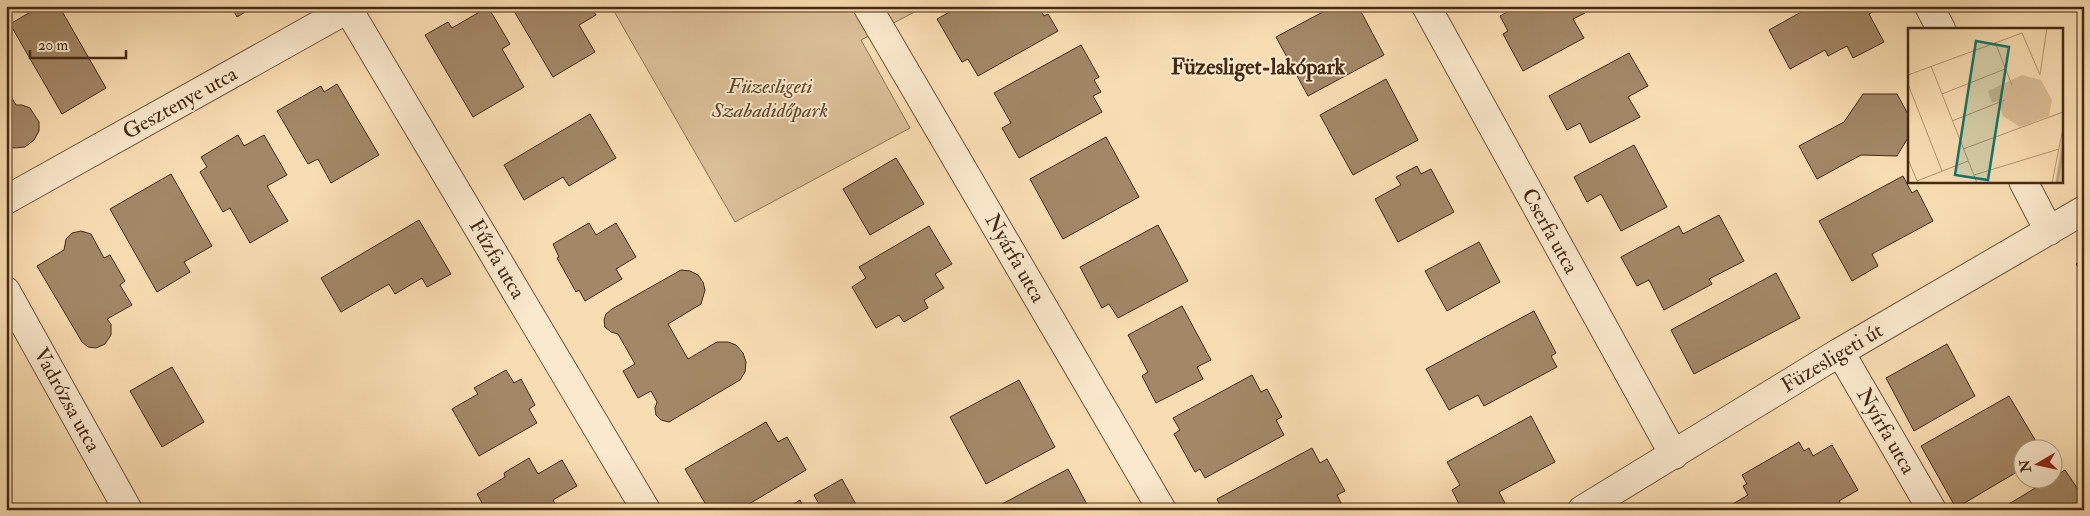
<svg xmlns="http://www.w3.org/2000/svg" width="2090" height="516" font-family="'IM FELL Double Pica',serif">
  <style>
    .green { fill: #dabe97; stroke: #907455 }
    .building { fill: #a38766; stroke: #452913 }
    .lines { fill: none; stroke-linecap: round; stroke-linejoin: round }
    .street-casing { stroke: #72563b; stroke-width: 30 }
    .street { stroke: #fbe9cd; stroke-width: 28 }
    .labels { text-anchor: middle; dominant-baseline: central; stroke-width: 4; stroke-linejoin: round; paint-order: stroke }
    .park-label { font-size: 21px; font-style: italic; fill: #63472d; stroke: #fbe9cd }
    .street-label { font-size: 21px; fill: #452913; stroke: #fbe9cd }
    .neighbourhood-label { font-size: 22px; font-weight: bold; fill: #452913; stroke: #fbe9cd }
    .inset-river { fill: none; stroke: #bca07c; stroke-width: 2.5 }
    .inset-road { fill: none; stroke: #b19572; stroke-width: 1 }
    .view { fill: #0f766e; fill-opacity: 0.15; stroke: #0f766e; stroke-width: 2.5 }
    .inset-edge { fill: none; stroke: #452913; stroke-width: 2.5 }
  </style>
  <rect width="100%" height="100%" fill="#f9ddb2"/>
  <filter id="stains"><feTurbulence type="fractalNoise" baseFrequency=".004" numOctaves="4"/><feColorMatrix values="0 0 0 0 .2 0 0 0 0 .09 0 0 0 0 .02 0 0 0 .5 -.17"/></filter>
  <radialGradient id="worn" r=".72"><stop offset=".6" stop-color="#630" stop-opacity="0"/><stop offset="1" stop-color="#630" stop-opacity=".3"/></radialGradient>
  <path class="green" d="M611 6H926L861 40 910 128 735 222Z"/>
  <path class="building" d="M41 6H59L106 88 62 114 10 24Z
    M231 6H255L237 17Z
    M511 6H590L596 15 579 25 595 52 553 77Z
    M960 6H1038L1044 16 1048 14 1058 31 978 76 968 59 962 62 937 19Z
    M1334 6H1358L1384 55 1308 96 1276 37Z
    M1518 6H1582L1585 13 1573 19 1584 38 1523 71 1503 34 1508 31 1500 16Z
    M1812 6H1873L1876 10 1869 14 1884 42 1853 58 1847 46 1828 56 1825 50 1790 69 1769 30Z
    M488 7 510 44 502 49 524 87 473 117 425 35 448 22 452 28Z
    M1081 45 1099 77 1094 80 1101 92 1093 96 1102 112 1019 158 1002 128 1011 123 994 93Z
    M1629 53 1648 86 1628 97 1640 117 1590 143 1580 123 1567 130 1549 96Z
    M1386 79 1418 140 1353 175 1320 115Z
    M337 84 379 155 331 183 318 159 308 164 277 111 321 86 324 92Z
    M6 88 16 105H22L30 108 39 122V131L34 140 25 147 14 148 6 145Z
    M1863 94H1897L1909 116V136L1897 156 1861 155 1817 179 1799 146 1844 122Z
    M590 114 616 158 569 186 563 177 524 200 504 165Z
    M238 135 244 146 264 135 287 175 267 186 288 221 250 243 230 208 223 212 200 172 207 167 201 157Z
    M1106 137 1139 197 1063 239 1030 179Z
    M1634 145 1667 207 1621 231 1601 194 1587 202 1574 177Z
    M896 158 924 204 870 235 843 189Z
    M1417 166 1421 174 1431 169 1454 212 1398 242 1375 199 1401 185 1396 177Z
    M171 174 212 246 184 262 190 272 157 292 110 209Z
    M1903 176 1912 193 1917 190 1933 221 1872 254 1878 266 1852 281 1819 221Z
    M1719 215 1744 261 1709 279 1712 284 1664 310 1649 280 1637 286 1621 257 1679 226 1683 234Z
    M419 220 451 274 427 287 422 278 395 294 389 284 341 312 321 278Z
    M589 223 596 235 616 223 636 257 616 269 622 279 585 301 579 290 576 292 557 258 559 257 553 244Z
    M1158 225 1188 281 1118 318 1109 304 1102 308 1080 267Z
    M929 226 952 264 935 274 944 288 924 300 928 308 904 322 899 315 876 328 852 287 866 278 859 267Z
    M81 231 91 234 104 258 110 255 125 281 120 285 132 305 107 319 111 324V335L105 344 96 348 88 347 82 342 37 266 64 250 66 239 72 233Z
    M1479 242 1500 282 1447 311 1425 271Z
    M2084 260V276L2076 264Z
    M681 270 690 271 698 275 703 282 705 290 701 304 668 324 688 359 717 342H728L736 345 743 353 746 362 745 372 740 380 669 422 661 420 656 415 655 408 657 402 651 391 638 398 623 371 635 364 618 334 611 332 605 327 604 320 606 314 612 309Z
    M1776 273 1800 318 1694 374 1671 330Z
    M1182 306 1211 360 1197 367 1203 379 1156 403 1142 376 1148 372 1128 335Z
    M1534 311 1556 353 1551 356 1557 367 1484 406 1478 395 1449 410 1426 369Z
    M1947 344 1975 396 1914 431 1886 378Z
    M172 367 204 422 162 447 130 391Z
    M506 370 514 383 521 379 535 405 529 409 537 423 479 456 452 409 478 394 474 388Z
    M1252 375 1261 392 1267 389 1282 417 1276 420 1284 435 1205 478 1200 469 1195 472 1174 434 1180 430 1173 418Z
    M1019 380 1055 447 986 484 950 417Z
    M2009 396 2040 448H2022V469L1956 508 1921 446Z
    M1531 416 1555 462 1499 492 1505 503 1492 510H1462L1452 490 1460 485 1447 462Z
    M766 422 778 442 787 437 806 470 739 510H709L685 469Z
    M1799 442 1804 451 1809 448 1813 456 1832 445 1858 490 1839 501 1843 507 1837 510H1733L1731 505 1748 495 1743 486 1747 484 1742 475Z
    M1312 448 1320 463 1327 459 1345 491 1337 495 1344 509 1222 510 1217 499Z
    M529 458 538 474 562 460 577 486 553 500 559 510H505L504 507 499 510H486L477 494 505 477 504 473Z
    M1068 469 1090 510H1006L1002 504Z
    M2065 470 2084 498V510H1999Z
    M842 479 859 510H819L821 508 814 495Z
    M800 500 805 510H784Z"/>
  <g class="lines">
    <defs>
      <path id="street" d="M867 6 1162 510
        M1426 6 1674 455
        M1929 6 1941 29
        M348 9 646 510
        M2023 181 2049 231
        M6 200 353 6
        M6 291 128 510
        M1840 352 1932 510
        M1582 510 1840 352 2084 210"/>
    </defs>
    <use href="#street" class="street-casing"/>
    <use href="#street" class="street"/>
  </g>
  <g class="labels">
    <g class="park-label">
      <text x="770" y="86">Füzesligeti<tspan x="770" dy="24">Szabadidőpark</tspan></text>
    </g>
    <g class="street-label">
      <text transform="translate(180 103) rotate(-29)">Gesztenye utca</text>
      <text transform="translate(1550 231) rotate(61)">Cserfa utca</text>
      <text transform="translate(1015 258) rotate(60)">Nyárfa utca</text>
      <text transform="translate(497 259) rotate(59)">Fűzfa utca</text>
      <text transform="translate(1832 358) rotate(-31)">Füzesligeti út</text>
      <text transform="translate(67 400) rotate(61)">Vadrózsa utca</text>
      <text transform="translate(1886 431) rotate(60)">Nyírfa utca</text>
    </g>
    <g class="neighbourhood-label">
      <text x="1258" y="67">Füzesliget-lakópark</text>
    </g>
  </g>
  <g transform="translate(1908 28)">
    <rect width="155" height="155" fill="#f9ddb2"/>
    <path d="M114 47 133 52 144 72 141 88 112 99 95 88 90 73 84 75 80 63ZM155 103V155H147Z" fill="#dabe97"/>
    <path class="inset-river" d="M149 155 155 122"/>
    <path class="inset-road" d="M87 14 104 57M23 38 69 155M132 46 139 0M0 47 114 5 132 47M0 56 34 143M34 66 97 41M44 93 97 72M55 121 155 84M0 131 10 155M66 147 151 121M9 153 60 133M144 155 155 100"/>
    <path class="view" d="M68 13 101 19 80 152 47 147Z"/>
    <rect width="155" height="155" class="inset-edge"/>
  </g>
  <rect width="2090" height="516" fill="none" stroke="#f9ddb2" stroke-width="25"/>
  <rect x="8" y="8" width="2075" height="501" fill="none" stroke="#452913" stroke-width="2.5"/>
  <rect x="12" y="12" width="2065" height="491" fill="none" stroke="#452913"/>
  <g transform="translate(2038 464) rotate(261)"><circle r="24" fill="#fbe9cd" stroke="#b29c83"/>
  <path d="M0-4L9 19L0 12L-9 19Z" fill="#8f2418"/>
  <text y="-8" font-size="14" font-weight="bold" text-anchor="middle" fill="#452913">N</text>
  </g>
  <path d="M30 50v8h96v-8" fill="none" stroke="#452913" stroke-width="2.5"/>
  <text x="38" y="50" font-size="15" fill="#452913" stroke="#fbe9cd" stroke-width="4" paint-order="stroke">20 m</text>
  <rect width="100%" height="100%" filter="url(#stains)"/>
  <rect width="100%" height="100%" fill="url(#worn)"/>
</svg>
